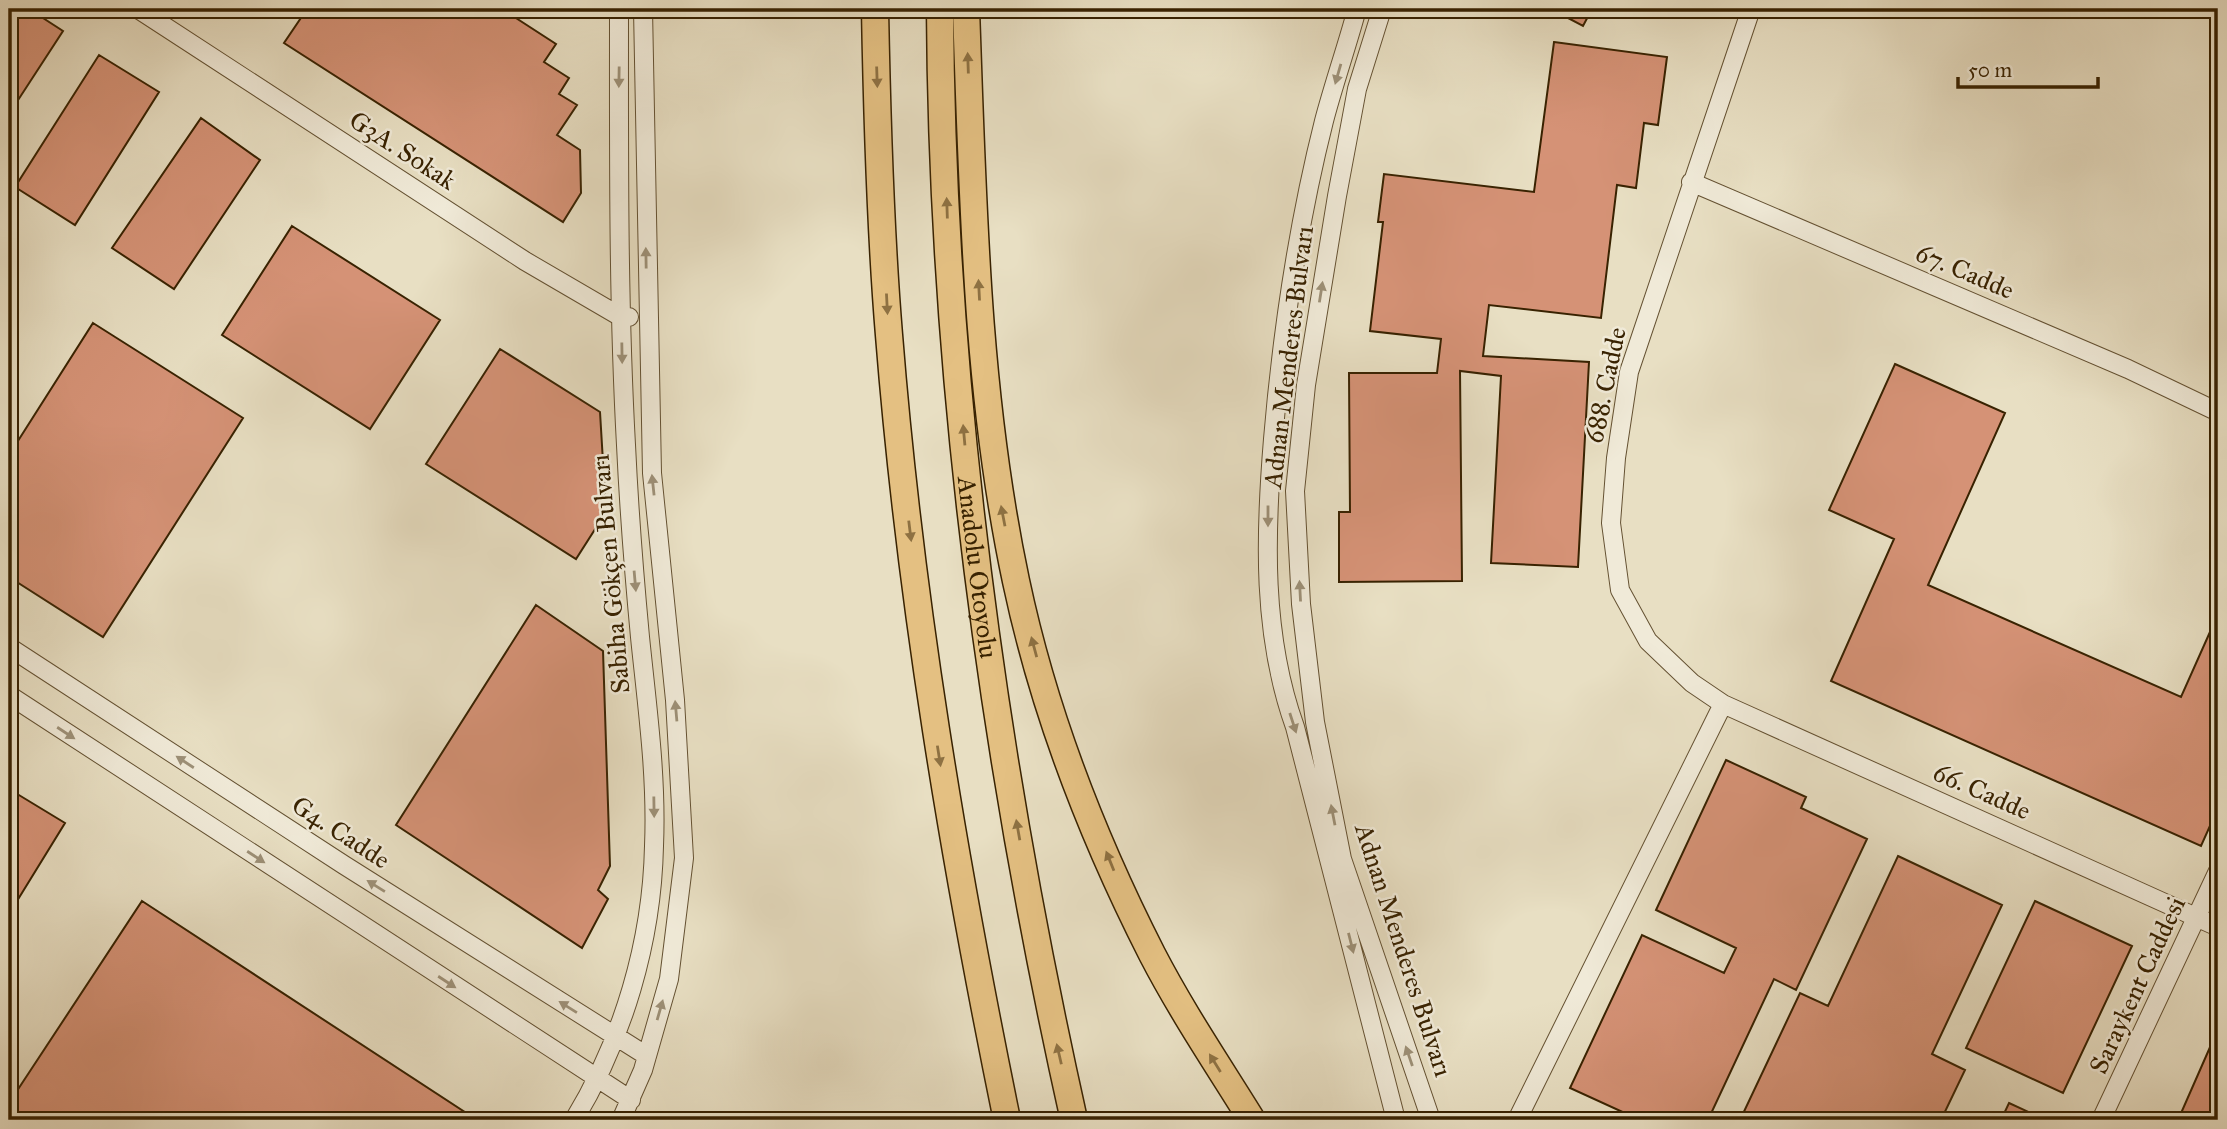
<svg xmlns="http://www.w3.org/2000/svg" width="2227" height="1129" font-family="'IM FELL Great Primer',serif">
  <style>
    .building { fill: #d59276; stroke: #382201; stroke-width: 2 }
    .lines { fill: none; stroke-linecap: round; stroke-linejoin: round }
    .minor-casing { stroke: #645132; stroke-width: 20 }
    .highway-casing { stroke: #382201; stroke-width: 29 }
    .minor { stroke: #f0ead8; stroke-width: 18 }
    .highway { stroke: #e4c082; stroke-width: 26 }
    .oneway { fill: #8e7142 }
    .oneway2 { fill: #9d9077 }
    .labels { text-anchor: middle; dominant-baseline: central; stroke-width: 5; stroke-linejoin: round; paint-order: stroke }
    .street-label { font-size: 26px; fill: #382201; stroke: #f0ead8 }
  </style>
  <rect width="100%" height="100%" fill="#e8dfc3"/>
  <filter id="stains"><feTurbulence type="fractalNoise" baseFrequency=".00286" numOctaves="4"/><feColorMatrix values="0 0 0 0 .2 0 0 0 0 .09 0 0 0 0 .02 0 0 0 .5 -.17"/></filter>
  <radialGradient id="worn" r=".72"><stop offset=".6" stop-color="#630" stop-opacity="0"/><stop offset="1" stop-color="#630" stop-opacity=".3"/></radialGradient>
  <path class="building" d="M9 9H29L63 31 9 114Z
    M307 9H502L556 44 544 62 569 78 559 94 577 105 557 135 580 150 581 193 563 222 284 43Z
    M1551 9H1592L1583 26Z
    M1554 42 1667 57 1658 125 1644 123 1636 188 1617 185 1601 318 1489 305 1483 356 1589 362 1578 567 1491 563 1501 376 1460 371 1462 581 1339 582V512H1350L1349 373H1437L1441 339 1370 331 1383 222H1378L1384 174 1534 192Z
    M99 55 159 92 75 225 15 187Z
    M201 118 260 160 174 289 112 248Z
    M292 226 440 320 370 429 222 335Z
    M93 323 243 418 103 637 9 577V455Z
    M500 349 600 412 606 512 576 559 426 464Z
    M1895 364 2005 413 1928 585 2181 697 2218 614V808L2201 846 1831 681 1894 539 1829 510Z
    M536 605 603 651 610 866 598 890 608 899 582 948 396 825Z
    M1726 760 1806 797 1801 808 1867 839 1796 990 1774 979 1708 1120H1640L1570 1088 1642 935 1724 973 1736 948 1656 910Z
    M9 789 65 823 9 914Z
    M1898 856 2002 905 1932 1054 1965 1070 1941 1120H1740L1800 993 1828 1006Z
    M142 901 477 1120H9V1103Z
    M2035 901 2132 946 2063 1093 1966 1048Z
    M2218 1029V1120H2178Z
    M2009 1103 2046 1120H2001Z"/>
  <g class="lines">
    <defs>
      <path id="minor" d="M138 9 525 261 621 317H629
        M1357 9C1347 46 1334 83 1324 121 1298 224 1282 333 1273 439 1265 536 1262 635 1295 727L1396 1120
        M1382 9 1357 89 1337 196 1306 385 1295 491 1301 604 1315 722 1342 859 1431 1120
        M1751 9 1629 372 1616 458 1611 523 1620 590 1648 641 1692 683 1723 704 2218 927
        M1691 182 2128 369 2218 412
        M9 647 344 865 647 1056
        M9 695 631 1100
        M574 1120C623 1039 652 942 654 846 657 776 647 706 640 637 634 573 629 509 626 445 618 300 619 154 619 9
        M621 1120 643 1070 669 979 684 858 675 700 652 473 643 9
        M1517 1120 1723 704
        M2101 1120 2218 871"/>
      <g id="highway">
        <path d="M875 9C877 117 880 227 889 335 910 600 954 861 1007 1120"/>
        <path id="s1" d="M940 9C942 382 993 757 1074 1120"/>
        <path d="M966 9C973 200 976 393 1016 581 1043 709 1093 838 1152 954 1182 1012 1218 1065 1252 1120"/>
      </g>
    </defs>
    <use href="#minor" class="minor-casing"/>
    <use href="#highway" class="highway-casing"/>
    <use href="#minor" class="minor"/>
    <use href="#highway" class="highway"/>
  </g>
  <defs><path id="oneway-solid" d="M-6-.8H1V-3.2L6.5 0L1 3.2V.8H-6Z" transform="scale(1.75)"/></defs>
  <g class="oneway">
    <use href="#oneway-solid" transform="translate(968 63) rotate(-92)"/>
    <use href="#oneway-solid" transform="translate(877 77) rotate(88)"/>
    <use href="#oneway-solid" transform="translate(947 208) rotate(-92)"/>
    <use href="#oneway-solid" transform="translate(979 290) rotate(-93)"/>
    <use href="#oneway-solid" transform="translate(887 304) rotate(87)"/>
    <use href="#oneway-solid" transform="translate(964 435) rotate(-95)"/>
    <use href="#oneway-solid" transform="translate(1003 516) rotate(-101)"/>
    <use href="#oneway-solid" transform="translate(910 531) rotate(83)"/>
    <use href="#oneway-solid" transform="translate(1034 647) rotate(-105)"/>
    <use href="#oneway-solid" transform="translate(939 756) rotate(81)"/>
    <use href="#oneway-solid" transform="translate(1018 830) rotate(-100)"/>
    <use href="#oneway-solid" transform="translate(1110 861) rotate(-112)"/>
    <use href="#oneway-solid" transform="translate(1059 1054) rotate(-103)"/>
    <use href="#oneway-solid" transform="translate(1215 1063) rotate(-122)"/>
  </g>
  <g class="oneway2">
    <use href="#oneway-solid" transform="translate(1338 74) rotate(106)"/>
    <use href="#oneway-solid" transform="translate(619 77) rotate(91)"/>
    <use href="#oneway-solid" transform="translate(646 258) rotate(-91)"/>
    <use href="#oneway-solid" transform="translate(1321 292) rotate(-81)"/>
    <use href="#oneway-solid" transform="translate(622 353) rotate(89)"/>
    <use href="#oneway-solid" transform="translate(653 485) rotate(-96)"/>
    <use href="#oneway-solid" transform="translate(1268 516) rotate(90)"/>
    <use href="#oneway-solid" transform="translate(635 581) rotate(85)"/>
    <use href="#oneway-solid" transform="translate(1300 591) rotate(-93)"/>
    <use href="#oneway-solid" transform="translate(676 711) rotate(-95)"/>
    <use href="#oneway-solid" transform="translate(1293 723) rotate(72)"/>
    <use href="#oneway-solid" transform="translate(66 733) rotate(33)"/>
    <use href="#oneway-solid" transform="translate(185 762) rotate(-147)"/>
    <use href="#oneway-solid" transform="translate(654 807) rotate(89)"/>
    <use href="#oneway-solid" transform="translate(1333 815) rotate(-101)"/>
    <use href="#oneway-solid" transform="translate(256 857) rotate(33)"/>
    <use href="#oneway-solid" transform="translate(376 886) rotate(-148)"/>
    <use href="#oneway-solid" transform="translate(1351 943) rotate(76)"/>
    <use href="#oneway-solid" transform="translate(447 982) rotate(33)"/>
    <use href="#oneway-solid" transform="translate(568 1007) rotate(-148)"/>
    <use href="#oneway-solid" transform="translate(660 1010) rotate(-74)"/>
    <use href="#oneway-solid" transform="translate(1409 1056) rotate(-109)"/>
  </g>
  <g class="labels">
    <g class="street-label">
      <text transform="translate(403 150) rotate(33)">G3A. Sokak</text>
      <text transform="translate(1965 271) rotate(23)">67. Cadde</text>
      <text transform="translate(1288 357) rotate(-83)">Adnan Menderes Bulvarı</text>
      <text transform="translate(1605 385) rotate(-78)">688. Cadde</text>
      <text stroke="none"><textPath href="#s1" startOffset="560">Anadolu Otoyolu</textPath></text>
      <text transform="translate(610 574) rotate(-95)">Sabiha Gökçen Bulvarı</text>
      <text transform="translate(1982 791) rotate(24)">66. Cadde</text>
      <text transform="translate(341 832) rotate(33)">G4. Cadde</text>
      <text transform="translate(1404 950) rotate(72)">Adnan Menderes Bulvarı</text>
      <text transform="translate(2137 985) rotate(-65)">Saraykent Caddesi</text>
    </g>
  </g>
  <rect width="2227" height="1129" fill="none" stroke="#e8dfc3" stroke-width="35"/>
  <rect x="10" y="10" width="2206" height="1108" fill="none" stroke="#382201" stroke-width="3.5"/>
  <rect x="18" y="18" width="2192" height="1094" fill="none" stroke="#382201" stroke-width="2"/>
  <path d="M1958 77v10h140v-10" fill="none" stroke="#382201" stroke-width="3.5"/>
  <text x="1968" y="77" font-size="21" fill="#382201" stroke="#f0ead8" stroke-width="5" paint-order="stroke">50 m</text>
  <rect width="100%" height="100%" filter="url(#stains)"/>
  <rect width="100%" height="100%" fill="url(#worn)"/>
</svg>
